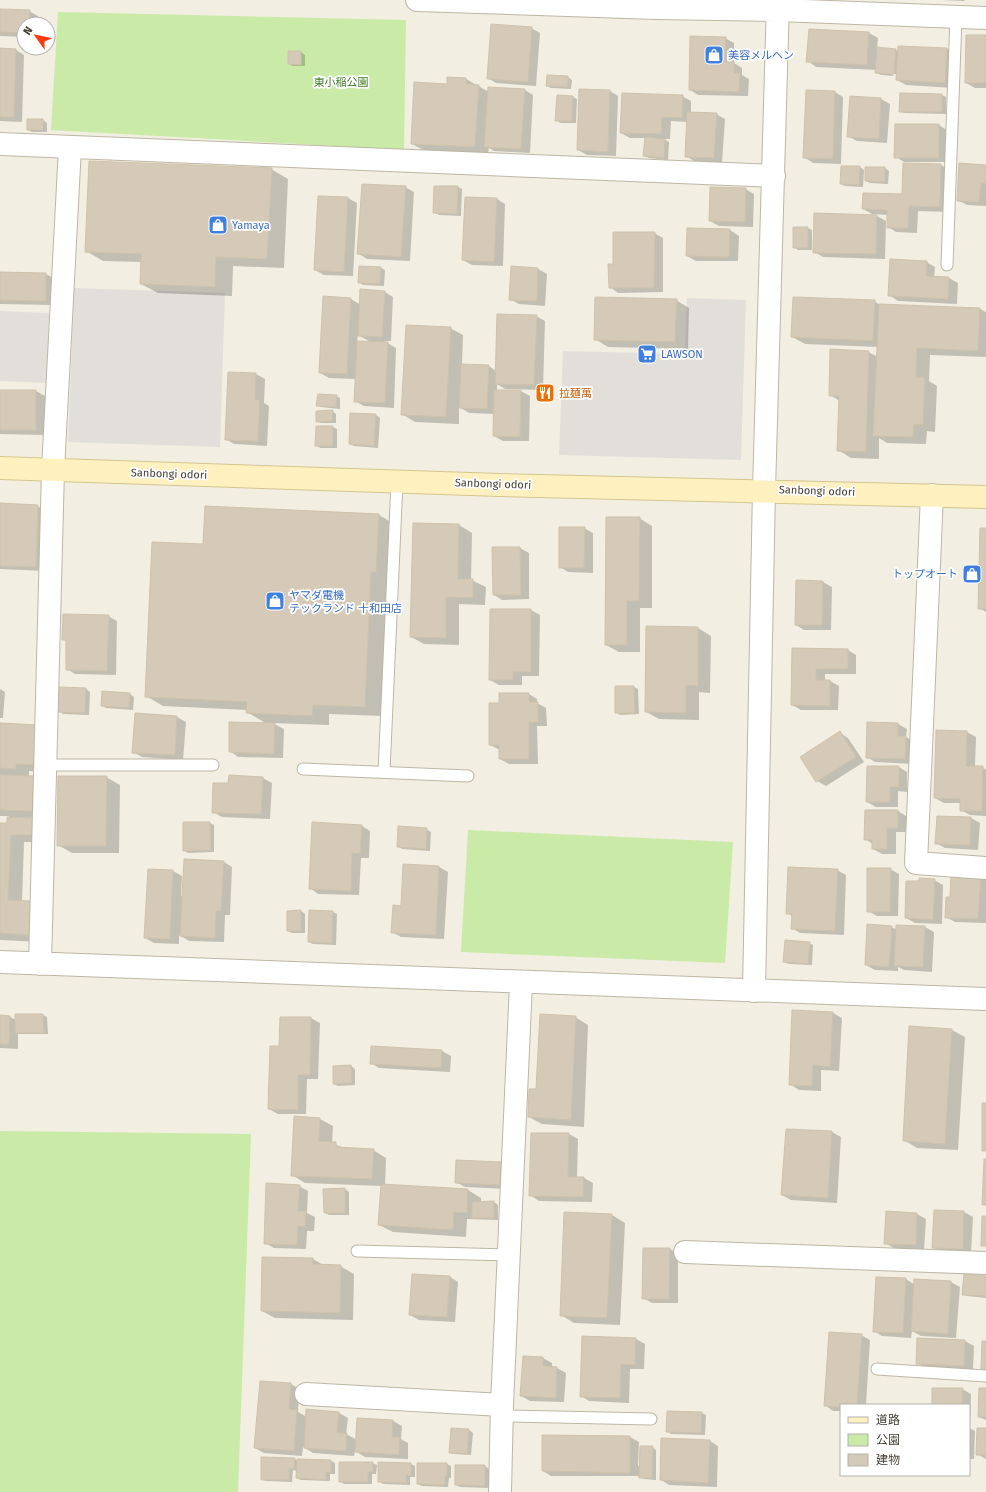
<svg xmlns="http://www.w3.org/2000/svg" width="986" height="1492" font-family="'Fira Sans','Noto Sans JP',sans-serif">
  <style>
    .green { fill: #caeaa7 }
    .parking { fill: #e2dfdb }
    .shadow { fill: #0003; fill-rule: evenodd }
    .building { fill: #d4cab7; stroke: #cfc2aa }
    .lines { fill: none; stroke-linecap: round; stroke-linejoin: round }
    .service-casing { stroke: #beb6a4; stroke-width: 13 }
    .minor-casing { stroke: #beb6a4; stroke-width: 24 }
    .tertiary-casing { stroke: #beb6a4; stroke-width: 24 }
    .secondary-casing { stroke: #d5c58e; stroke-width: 24 }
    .service { stroke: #fff; stroke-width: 11 }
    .minor { stroke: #fff; stroke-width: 22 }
    .tertiary { stroke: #fff; stroke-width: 22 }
    .secondary { stroke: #fff1bf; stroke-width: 22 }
    .labels { text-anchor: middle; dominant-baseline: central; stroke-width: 3.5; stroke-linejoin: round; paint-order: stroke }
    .shop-label { font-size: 11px; fill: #366cbe; stroke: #fff; text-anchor: start }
    .park-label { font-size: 11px; fill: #417823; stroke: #fff }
    .food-label { font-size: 11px; fill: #c56008; stroke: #fff; text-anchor: start }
    .street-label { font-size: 11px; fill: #443d32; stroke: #fff }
  </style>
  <rect width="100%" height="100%" fill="#f2eee2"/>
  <path class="green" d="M58 12 406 20 404 150 51 130Z
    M468 830 733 842 725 963 461 952Z
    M0 1131 251 1134 238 1492H0Z"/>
  <path class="parking" d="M74 288 225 293 220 447 68 442Z
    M687 298 746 300 741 460 559 455 563 351 685 354Z
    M0 311 49 313 47 383 0 381Z"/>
  <path class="shadow" d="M942 0H965L964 1Z
    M0 10 29 11 38 16V24H24V37L0 36Z
    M531 28 540 33 536 86 496 83 488 78Z
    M810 30 869 33 878 38 877 48 899 51 947 49 956 54 954 88 906 85 897 80V75L890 71 889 72 894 76 881 75 876 72 877 70 816 67 808 61Z
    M986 36V88H975L966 83Z
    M725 38 734 43V63L742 68V75L749 79 748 96 698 95 690 90Z
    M0 49 16 50 24 55 22 122 0 121Z
    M289 52H301L305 55V66H293L289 64Z
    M568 77 572 80 571 89 551 88 547 86Z
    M466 79 489 92 525 90 533 95 530 153 494 151 489 148 488 154 425 151 412 144 448 85Z
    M610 91 618 96 616 156 587 155 578 150Z
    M835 92 843 97 841 164 813 163 804 157Z
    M942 95 946 97V114L904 113 900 111Z
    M682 96 691 101V113L716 114 725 119 722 163 694 161 686 156 687 122 671 121 670 139H664L669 142 668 160 649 158 644 156 646 138H630L621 133Z
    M573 97 577 99 576 123H561L556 120Z
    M851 97 881 99 890 104 887 143 857 141 848 136Z
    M43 120 47 123V132H32L28 130Z
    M896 125H939L948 131V162H904L896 157Z
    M904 164 941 165 950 170 948 212 918 211 917 233 896 232 888 227V215L872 214 863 209 903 195Z
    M986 166V206L967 205 958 200Z
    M860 167 864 170 863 187 845 186 841 184Z
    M866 168H885L889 171 888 184 870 183 866 181Z
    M271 169 288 179 284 268 233 266 232 296 158 293 141 284 142 262 103 261 86 251Z
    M405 187 414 192 410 261 367 259 359 254Z
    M458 187 462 189 461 216 439 215 434 212Z
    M745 189 754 194 753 227 719 226 710 221Z
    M348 198 357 203 353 276 324 275 315 270Z
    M497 199 505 204 503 266 472 265 463 260Z
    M877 216 886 221 885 259 823 257 814 252Z
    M794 228H808L812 230V250H798L794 247Z
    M730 230 739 236 738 261H696L687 256Z
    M654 233 663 238V292L618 293 610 287Z
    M926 262 935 267 934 277 949 278 958 283 957 304 898 301 889 295Z
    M512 267 538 269 547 274 545 306 519 304 510 299Z
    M381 268 385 270 384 286 363 285 359 282Z
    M0 273 46 274 55 279 54 305 0 304Z
    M385 292 393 297 391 341H384L396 348 394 408 364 406 355 401 356 379 329 378 320 373 351 299 361 305ZM358 335 367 340 371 342H357Z
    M676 300 689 308 688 349 608 347 595 339Z
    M874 301 880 305 980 309 986 312V357L930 355 929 381 937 386 935 432 927 431 926 444 887 443 879 438V459L851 458 838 450 840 401 830 395 868 352 878 357V347L805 344 792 337Z
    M536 316 545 321 543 390 505 389 497 384V391H521L530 396 529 441H503L494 436V414L469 413 459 407V424L415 422 402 414 450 328 463 335 462 365 489 366 496 371Z
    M229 373 256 374 265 379 264 403 269 406 267 446 234 444 226 439Z
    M0 391H36L45 396V435L0 434Z
    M336 396 340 398V409L321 407 317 405Z
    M332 411 336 414V423H321L317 421Z
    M376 415 380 418 378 448 354 446 350 444Z
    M333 427 337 429V448H320L316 445Z
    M0 504 37 506 46 511 44 571 0 569Z
    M206 507 379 515 396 525 382 716 329 714V725L272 723 284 729 283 758 238 757 230 751 267 724 247 712V710L163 706 146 696 204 545Z
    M639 518 652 526V608H640V652H619L606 645Z
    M459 525 472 533 471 580 486 587 485 605 459 604V645L424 644 411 637Z
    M584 528 593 533V573L568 572 560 567Z
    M986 529V612L979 608Z
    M493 548H520L529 553V599L502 600 494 595Z
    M797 581 823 582 832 587 831 630H804L796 625Z
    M491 610H531L540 615 539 676H522V685H499L490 680Z
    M108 616 117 621 116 675 75 674 67 669V642L63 639Z
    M647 627 698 628 711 636 710 693 699 692V720L659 719 646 712Z
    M793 649 848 650 856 655V674H825V681H830L839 686 838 710H801L792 705Z
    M616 687H634L638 689 639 714 620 715 616 712Z
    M60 688 86 689 90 692 89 715 63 714 59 711Z
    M0 689 5 692 3 718H0Z
    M130 694 134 697 133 710 106 708 102 705Z
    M529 694 537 699V703L546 708 547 726H537L538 764H509L500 759V750L490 745 500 704Z
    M136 714 177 717 186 722 183 760 142 757 133 752Z
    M0 724 50 772 29 771V777H34L45 818 30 817 46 827 45 842H24L22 902H31L42 942 0 940V824H8L9 816H0Z
    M898 724 907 729 906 737 915 742 914 764 875 762 867 757Z
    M937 731 967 732 976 737 975 767 986 769V816L970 815 961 810V803H944L935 798Z
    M840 733 848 738 864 762 826 786 817 781Z
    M899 767 907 772V792L898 791V807H876L867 802Z
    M229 776 263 778 272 783 270 819 222 817 213 812 229 784Z
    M106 777 120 785 119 853H72L58 845Z
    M898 811 906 816V832H896V854H882L873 849V844L865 839Z
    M971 818 980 823 978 850 945 848 936 843Z
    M210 823 214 825V852L188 853 184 850Z
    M362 826 370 831 369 858H361L359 895 318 894 310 888Z
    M426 829 431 832 430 851 402 849 398 846Z
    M224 862 232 867 230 915H225L224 942 189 941 179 935V944L154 943 145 938 149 870 173 871 182 876 181 896H183Z
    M439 867 448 872 444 939 401 937 392 932 401 907Z
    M890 869 899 874 898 916H877L868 911Z
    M837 870 846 875 844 935 800 933 792 928V916L787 913Z
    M952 875 986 879V923L955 922 946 917 951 898Z
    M934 880 943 885 942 924 915 923 906 918 920 882Z
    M301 911 305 914V933H292L288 931Z
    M333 912 337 914 336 945 313 944 309 942Z
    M891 927 897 930 925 927 934 932 932 972 904 970 898 967V971L875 970 866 965Z
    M809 943 813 945 812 965 789 964 784 962Z
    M833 1013 842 1018 839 1071 821 1070V1091L799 1090 790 1084Z
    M16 1015H43L47 1017 48 1034H18V1049L0 1048V1016L10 1017 16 1020Z
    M575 1017 588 1025 584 1127 542 1124 529 1117 537 1090Z
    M311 1018 320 1023 318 1079H307L306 1114H278L269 1109 280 1047Z
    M952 1030 965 1037 958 1150 917 1148 904 1140Z
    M372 1047 442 1051 451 1056 450 1072 379 1068 371 1063Z
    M351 1066 355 1069V1085L338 1086 334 1084Z
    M320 1119 333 1126 332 1143 346 1149 373 1150 386 1158 385 1186 468 1190 481 1198V1203L494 1202 498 1205V1220L467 1219 466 1237 393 1232 379 1225 382 1186 305 1183 292 1175Z
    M787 1130 832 1132 841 1137 837 1203 791 1200 782 1195Z
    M532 1134H569L578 1139 577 1178H584L593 1183 592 1202 539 1201 530 1195Z
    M501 1163 509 1168 508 1189 465 1187 456 1182Z
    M299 1186 308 1191 307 1213 315 1217 314 1231H307L306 1249 274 1248 265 1243Z
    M345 1189 349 1192V1215H329L325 1213Z
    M887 1212 917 1214 926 1219 924 1250 894 1248 885 1243Z
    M964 1212 973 1217 971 1253 942 1252 933 1247Z
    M612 1215 625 1223 620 1325 574 1323 561 1315Z
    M670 1249 678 1254V1303H652L643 1298Z
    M263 1258 313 1259 325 1266H340L354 1274 353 1320 275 1318 262 1311Z
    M450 1277 458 1282 455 1322 419 1320 410 1315Z
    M986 1277V1298L967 1296 963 1294Z
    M906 1279 915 1285V1280L951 1282 960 1287 956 1338 921 1336 912 1331 911 1338 882 1336 874 1331Z
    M861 1335 870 1340 866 1405H841V1411H833L825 1405Z
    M636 1339 645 1344 644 1369H630L629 1403 589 1401 581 1396Z
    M918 1339 965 1341 974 1346 973 1370 925 1368 917 1363Z
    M543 1358 552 1363V1367L557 1368 566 1373 564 1402 530 1401 521 1396Z
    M291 1384 299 1389 298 1412 307 1417 339 1413 348 1418 346 1434 357 1440 358 1419 393 1421 402 1426 401 1439 408 1443V1459L365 1457 355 1451 354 1456 313 1453 303 1447 302 1456 264 1453 255 1448Z
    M962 1389 971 1394 970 1424H969V1405H933Z
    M986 1389V1420L979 1417Z
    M702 1413 706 1415 705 1435 671 1434 667 1431Z
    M969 1428 975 1431 974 1459H969Z
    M986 1429V1459L977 1454Z
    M469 1430 473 1433 471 1455 454 1454 450 1452Z
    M630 1437 639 1442 638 1466H640L652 1447 656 1450V1480L644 1479 638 1476H551L543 1471Z
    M710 1441 718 1446 717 1487 669 1485 661 1480Z
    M294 1459 298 1461H331L335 1463V1474H330V1481L301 1480 297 1478 298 1471 293 1470 292 1482 266 1481 262 1479Z
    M372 1463 377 1465 376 1474H372V1484H344L340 1482Z
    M379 1463 411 1464 415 1466V1477H410V1485L383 1484 379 1481Z
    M418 1464H447L451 1466V1478H449L448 1487 422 1486 418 1484Z
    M485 1466 489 1469V1488L460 1487 456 1485Z"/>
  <path class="building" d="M0 9 30 10 29 24H24V33L0 32Z
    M491 24 532 27 528 82 487 79Z
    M809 29 869 32 867 65 806 62Z
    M966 35H986V83H965Z
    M690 36 726 37 725 62H734V73H740L739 92 689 90Z
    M898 46 947 48 945 83 896 80Z
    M877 47 896 49 894 74 875 73Z
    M0 48 16 49 14 117H0Z
    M288 51H301V65L288 64Z
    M547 75 568 76V87L546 86Z
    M447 77 466 78V84L479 85 475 147 411 144 414 82 447 84Z
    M488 87 525 89 521 149 484 147Z
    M579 89 610 90 608 152 577 150Z
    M806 90 835 91 833 159 803 158Z
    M622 93 683 95 682 118 662 117 661 134 620 133Z
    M900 93 942 94V112H899Z
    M557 95 573 96 572 121H555Z
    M850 96 881 98 879 139 847 137Z
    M687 112 717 113 714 158 685 157Z
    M27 119H43V130H27Z
    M895 124H939V158H894Z
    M645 137 665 139 664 158 643 156Z
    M89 161 272 168 267 259 216 257 215 287 140 284 141 254 85 252Z
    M903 163 941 164 940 207 909 206 908 228H887V210L862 209 863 193 902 194Z
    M959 163 986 165V183H981L979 202 957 201Z
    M841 166H860L859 185 840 184Z
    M865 167H885V182L865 181Z
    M362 184 406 186 401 257 357 254Z
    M434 186H458L457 214 433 213Z
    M710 187 746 188 745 222 709 221Z
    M318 196 348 197 344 272 314 270Z
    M465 197 497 198 494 262 462 260Z
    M814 213 877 215 876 254 813 253Z
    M793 227H808V248H793Z
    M687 228 730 229 729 257 686 256Z
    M613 232H655L654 288H609L608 264H613Z
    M890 259 927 261 926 276 949 277 948 299 888 296Z
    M359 266 381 267 380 284 358 283Z
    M511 266 538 268 537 301 509 300Z
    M0 272 46 273V301L0 300Z
    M360 289 385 291 382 337 358 336Z
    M323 296 351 298 347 374 319 373Z
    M595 297 677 299 675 342 594 340Z
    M793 297 875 300 873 341 791 337Z
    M879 304 980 308 978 351 917 348 916 377 925 378 923 425 914 424 913 437 873 436Z
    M497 314 537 315 534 385 495 384Z
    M406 325 451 327 446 417 401 415Z
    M357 341 388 342 385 403 354 402Z
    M830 349 869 351 866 452 837 451 839 396H829Z
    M461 364 489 365 487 409 459 408Z
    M228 372 256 373 255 400H260L258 441 225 440Z
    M0 390H36V430H0Z
    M494 390H521L520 437 493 436Z
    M318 394 337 395 336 407 316 406Z
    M333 410 332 421 316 422V411Z
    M350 413 376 414 374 446 349 444Z
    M316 426H333V446H315Z
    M0 503 38 505 36 567 0 566Z
    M205 506 379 514 376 572H371L365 707 313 705 312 716 246 713 247 702 145 697 152 542 203 544Z
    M606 517H640L639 601H627V645H605Z
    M413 523 459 524 458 579H473V598L446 597V638L410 637Z
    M559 527H585L584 568H559Z
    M980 528H986V609H978Z
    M492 547H520L521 595H493Z
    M796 580 823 581 822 625H795Z
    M490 609H531V672H513V680H489Z
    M63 614 109 615 107 671 66 670V640H62Z
    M646 626 698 627V686L686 685V713L645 712Z
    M792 648 848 649V669H816V680H830V706L791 705Z
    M615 686H634L635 713H615Z
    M59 687 86 688 85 713 58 712Z
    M102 691 130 693 129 708 101 706Z
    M499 693H529V702H538V722H529V759H499V745H489V703H499Z
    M135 713 177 716 175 755 132 753Z
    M229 722 275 723 274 754 229 752Z
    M867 722 898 723V736H906L905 759 866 758Z
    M0 723 39 725 37 765 16 764V769L0 768Z
    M936 730 967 731 966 766H983L982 811H960V799L934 798Z
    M840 731 856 757 816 782 800 757Z
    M867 766H899V787H890V802H866Z
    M0 775 34 776 32 811 0 810Z
    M229 775 263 777 261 814 212 813 213 783H228Z
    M58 776H107L106 846H57Z
    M865 810H898V828H887V849H872V840H864Z
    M937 816 971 817 970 845 935 844Z
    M7 817 33 818 32 835H11L8 900 31 901 29 935 0 933V823H7Z
    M183 822H210L211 850 183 851Z
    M312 822 362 825 360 854 352 853 351 891 309 889Z
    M398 826 427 828 426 849 397 847Z
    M184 859 224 861 221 911H216L215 938 180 936Z
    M403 864 439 866 436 935 391 933 393 905 401 906Z
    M788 867 838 869 835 931 791 929 792 914H786Z
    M867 868H891L890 912H867Z
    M148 869 173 870 170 939 144 938Z
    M951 874 981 875 978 919 945 918 946 897H950Z
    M919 878 935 879 933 920 905 918 906 881H919Z
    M301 910V931H287V911Z
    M309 910 333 911 332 943 308 942Z
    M867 924 892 926 889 967 865 965Z
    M896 925 925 926 923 967 894 966Z
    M785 940 810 942 808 964 783 962Z
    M792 1010 833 1012 830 1067 813 1065 812 1086 789 1085Z
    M15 1014H43L44 1033H15Z
    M540 1014 576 1016 571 1120 528 1117 529 1089H536Z
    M0 1015 10 1016 9 1044H0Z
    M280 1017H311L310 1075H298V1110L268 1109 270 1046H279Z
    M909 1026 952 1029 945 1144 903 1141Z
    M371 1046 442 1050 441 1068 370 1064Z
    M351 1065 352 1083 333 1084V1066Z
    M982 1103H986V1151H982Z
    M294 1116 320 1118 319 1141 336 1142V1147L374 1149 372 1179 291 1176Z
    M786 1129 832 1131 828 1198 781 1195Z
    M531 1133H569L568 1177H584L583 1197 529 1196Z
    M984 1159H986V1205H982Z
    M456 1160 501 1162 500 1185 455 1183Z
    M266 1183 300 1185 298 1211H306L305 1227 298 1226 297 1245 264 1244Z
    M381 1184 468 1189 467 1213 454 1212 453 1230 378 1225Z
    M345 1188V1213H324L323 1189Z
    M494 1201V1218H472V1202Z
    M934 1210 964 1211 963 1249 932 1248Z
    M886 1211 917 1213 916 1245 884 1244Z
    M564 1212 612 1214 607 1318 560 1316Z
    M982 1216H986V1246H981Z
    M643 1248H670L669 1299H642Z
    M262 1257 313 1258V1264L341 1265 340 1313 261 1311Z
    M412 1274 450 1276 447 1317 409 1315Z
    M964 1274 986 1276V1296L962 1295Z
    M876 1277 906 1278 903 1333 873 1332Z
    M914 1279 951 1281 948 1334 911 1331Z
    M829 1332 862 1334 857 1405H841V1407L824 1406Z
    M582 1336 636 1338 635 1365 621 1364 620 1398 580 1397Z
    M917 1338 965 1340 964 1366 916 1364Z
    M982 1341H986V1370L981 1369Z
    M523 1356 543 1357V1366L557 1367 556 1398 520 1396Z
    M260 1381 291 1383 289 1409 297 1410 294 1451 254 1448Z
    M932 1388H963L962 1405H932Z
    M979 1388H986V1417H978Z
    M306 1409 339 1412 337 1433H347L346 1451 304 1448Z
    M667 1411 702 1412 701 1433 666 1432Z
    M357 1418 393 1420 392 1437H400L399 1455 355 1452Z
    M451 1428 469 1429 467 1454 449 1453Z
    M977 1428H986V1455H976Z
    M542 1435 630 1436V1473L542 1471Z
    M661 1438 710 1440 708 1483 660 1480Z
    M640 1446H653L652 1478H639Z
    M261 1457 295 1458 294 1469H289V1480H261Z
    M297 1459 331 1460V1473L326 1472V1480L296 1478Z
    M339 1462H373V1472H368V1482H339Z
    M378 1462 411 1463V1475H406V1483L378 1482Z
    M417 1463H447V1476H445V1485L417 1484Z
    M455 1465H485V1486L455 1485Z"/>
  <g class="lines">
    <defs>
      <path id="service" d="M947 265 956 17
        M45 765H213
        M303 769 468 776
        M384 772 397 482
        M357 1251 509 1255
        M877 1369 986 1376
        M502 1416 651 1419"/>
      <path id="minor" d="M778 10 986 18
        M0 144 774 176
        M932 495 916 863 986 868
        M0 962 986 999
        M40 964 53 470 70 147
        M685 1252 986 1263
        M306 1394 502 1405
        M500 1492 502 1405 521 983"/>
      <path id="tertiary" d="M417 0 656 8 778 10
        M754 991 764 490 778 0"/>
      <path id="secondary" d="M0 468 500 485 986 497"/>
    </defs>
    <use href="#service" class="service-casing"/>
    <use href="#minor" class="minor-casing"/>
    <use href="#tertiary" class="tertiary-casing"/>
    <use href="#secondary" class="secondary-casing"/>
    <use href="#service" class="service"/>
    <use href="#minor" class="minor"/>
    <use href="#tertiary" class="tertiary"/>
    <use href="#secondary" class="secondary"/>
  </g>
  <defs>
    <symbol id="shop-square" viewBox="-11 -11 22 22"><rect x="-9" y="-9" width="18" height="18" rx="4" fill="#3f7fe0" stroke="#fff"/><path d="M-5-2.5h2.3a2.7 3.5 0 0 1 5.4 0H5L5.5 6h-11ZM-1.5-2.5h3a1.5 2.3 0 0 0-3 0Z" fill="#fff"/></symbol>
    <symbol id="supermarket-square" viewBox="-11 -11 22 22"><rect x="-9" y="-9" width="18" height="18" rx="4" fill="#3f7fe0" stroke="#fff"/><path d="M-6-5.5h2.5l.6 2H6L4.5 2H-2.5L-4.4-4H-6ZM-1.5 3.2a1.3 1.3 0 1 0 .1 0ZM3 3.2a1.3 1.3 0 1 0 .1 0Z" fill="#fff"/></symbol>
    <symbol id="restaurant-square" viewBox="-11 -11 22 22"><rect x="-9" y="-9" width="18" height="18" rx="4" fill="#e8710a" stroke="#fff"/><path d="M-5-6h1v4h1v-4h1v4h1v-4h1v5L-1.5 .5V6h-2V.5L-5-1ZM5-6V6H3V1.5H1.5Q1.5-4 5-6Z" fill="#fff"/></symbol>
  </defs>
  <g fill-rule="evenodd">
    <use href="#shop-square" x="703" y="44" width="22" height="22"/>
    <use href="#shop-square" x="207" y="214" width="22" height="22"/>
    <use href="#supermarket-square" x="636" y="343" width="22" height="22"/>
    <use href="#restaurant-square" x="534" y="382" width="22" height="22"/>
    <use href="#shop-square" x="961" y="563" width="22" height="22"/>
    <use href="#shop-square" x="264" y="590" width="22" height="22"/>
  </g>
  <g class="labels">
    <g class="shop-label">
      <text x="728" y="55">美容メルヘン</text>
      <text x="232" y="225">Yamaya</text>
      <text x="661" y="354">LAWSON</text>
      <text x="958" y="574" text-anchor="end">トップオート</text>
      <text x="289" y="595">ヤマダ電機<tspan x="289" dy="13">テックランド 十和田店</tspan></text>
    </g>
    <g class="park-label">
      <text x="341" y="82">東小稲公園</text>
    </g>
    <g class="food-label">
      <text x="559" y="393">拉麺萬</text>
    </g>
    <g class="street-label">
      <text transform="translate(169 474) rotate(2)">Sanbongi odori</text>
      <text transform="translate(493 484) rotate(2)">Sanbongi odori</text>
      <text transform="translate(817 491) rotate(2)">Sanbongi odori</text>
    </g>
  </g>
  <rect x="840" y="1404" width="130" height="72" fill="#ffffff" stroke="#b4b1ad"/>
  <rect x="848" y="1417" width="20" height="6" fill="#fff1bf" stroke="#b4b1ad"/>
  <text x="876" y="1424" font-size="12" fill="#443d32">道路</text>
  <rect x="848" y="1434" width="20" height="12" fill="#caeaa7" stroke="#b4b1ad"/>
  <text x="876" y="1444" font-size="12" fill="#443d32">公園</text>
  <rect x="848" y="1454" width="20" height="12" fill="#d4cab7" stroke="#b4b1ad"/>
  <text x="876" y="1464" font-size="12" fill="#443d32">建物</text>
  <g transform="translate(36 36) rotate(303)"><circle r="19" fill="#ffffff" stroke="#b4b1ad"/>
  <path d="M0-3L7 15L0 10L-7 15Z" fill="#ff380c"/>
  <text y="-6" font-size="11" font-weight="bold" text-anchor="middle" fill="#443d32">N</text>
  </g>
</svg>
